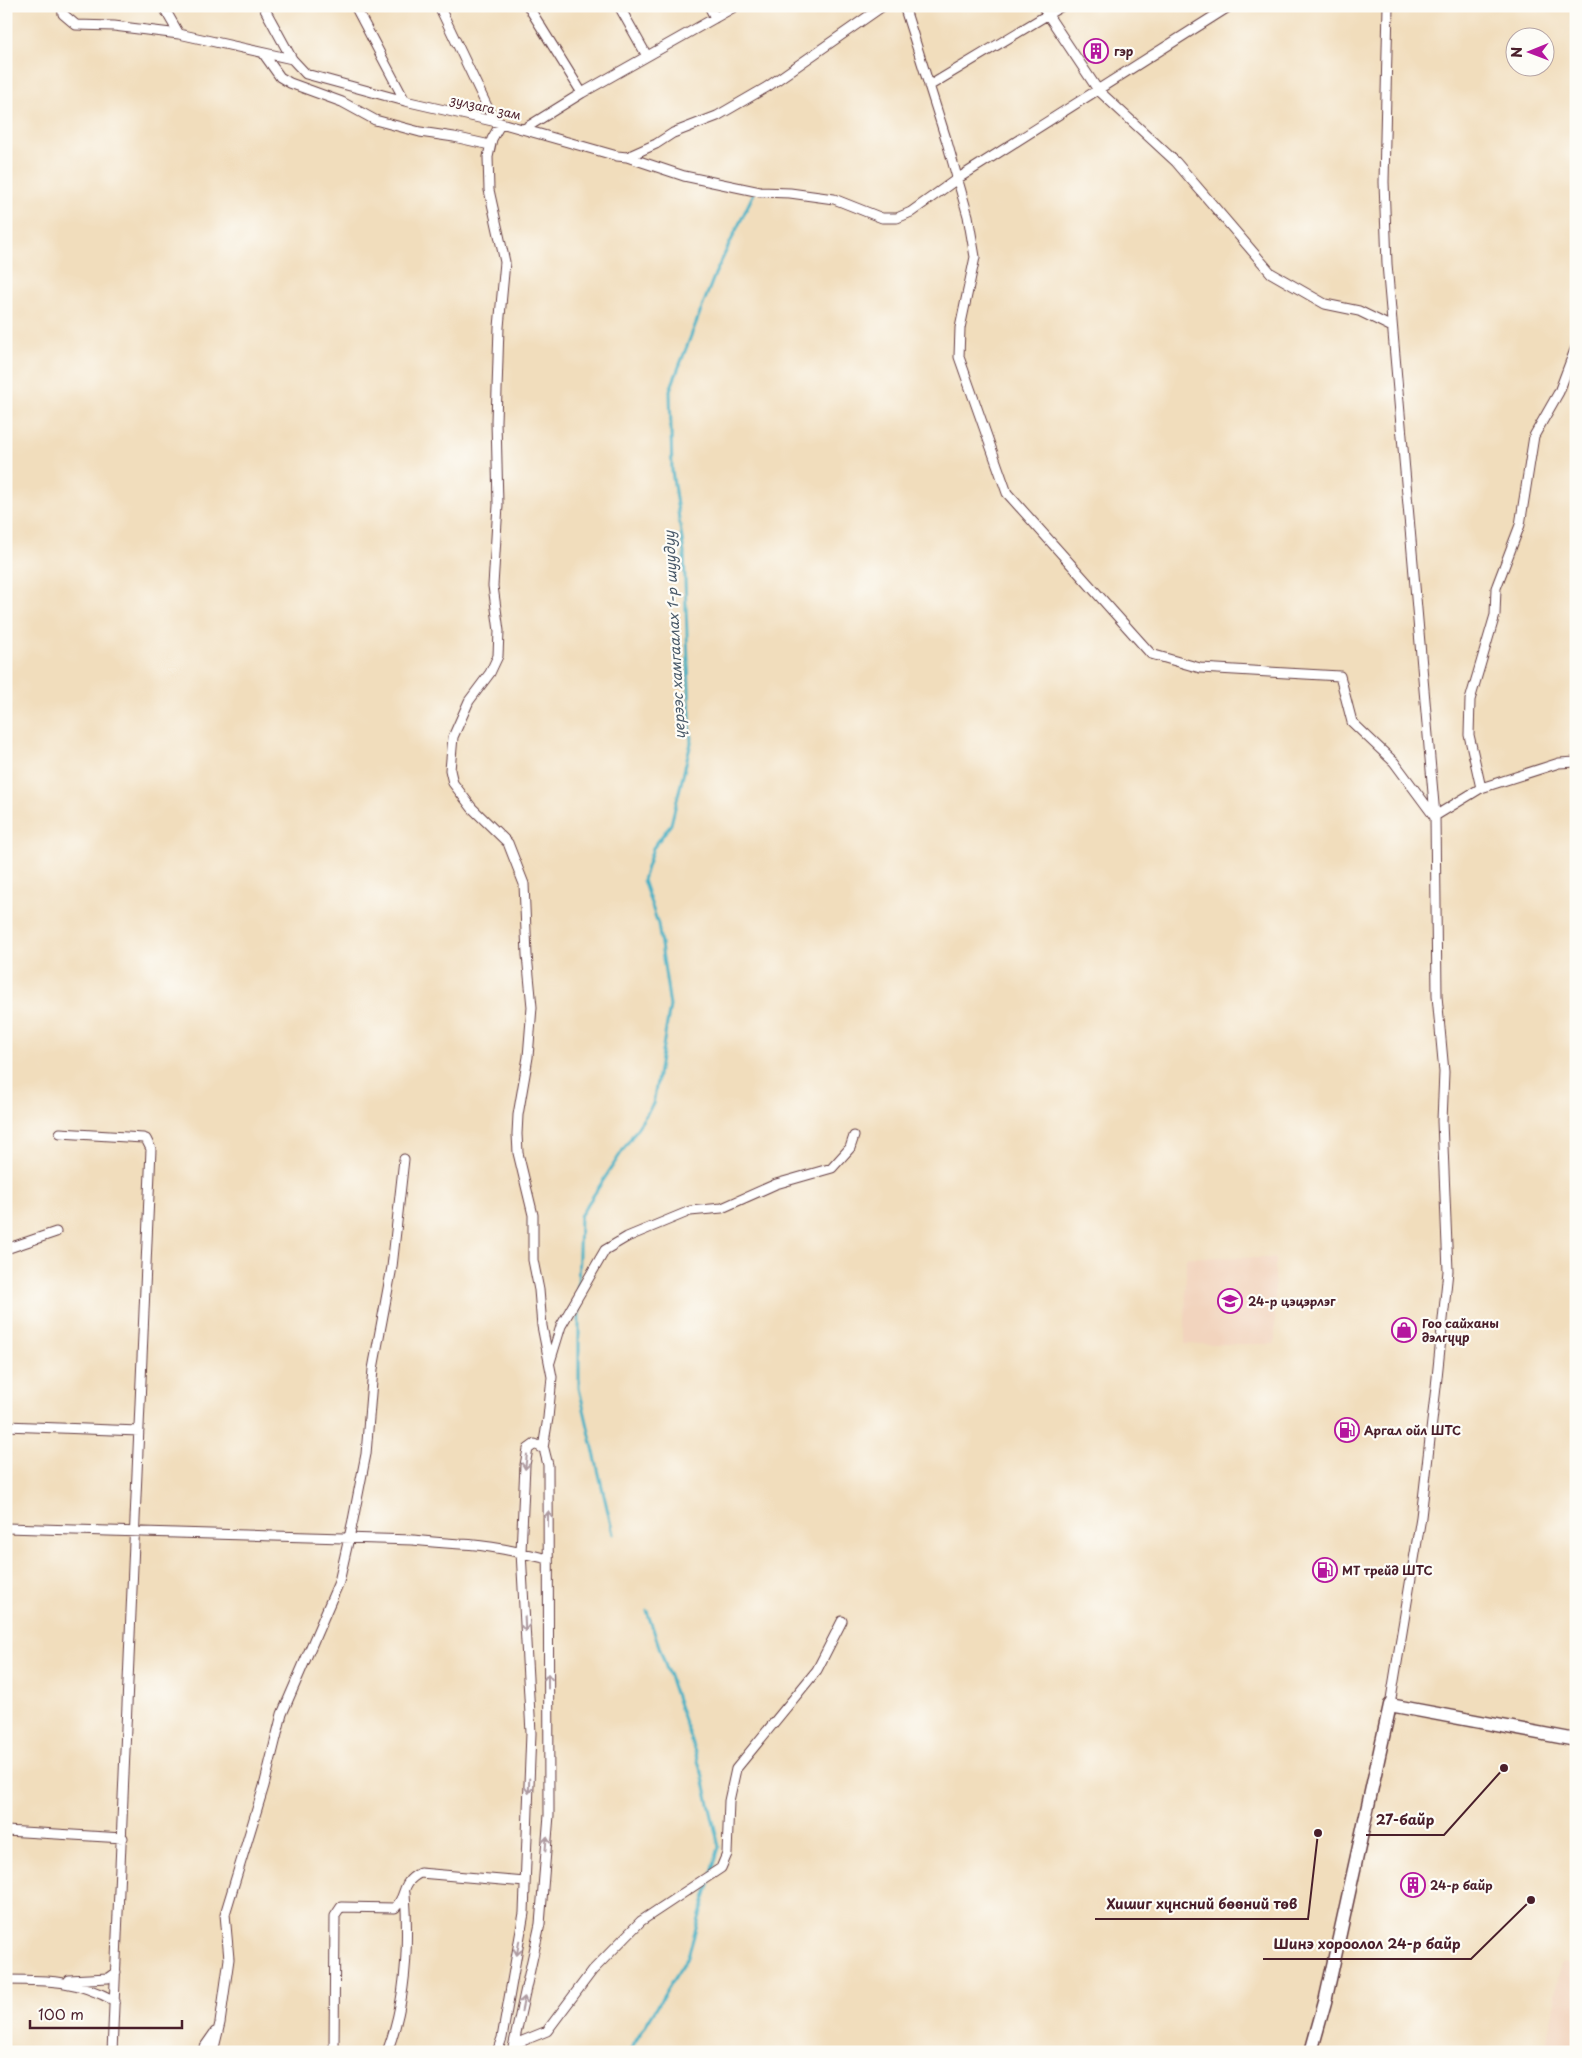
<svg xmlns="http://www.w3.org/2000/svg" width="1582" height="2058" font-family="'Playpen Sans',sans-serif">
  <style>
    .built { fill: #f2d4be }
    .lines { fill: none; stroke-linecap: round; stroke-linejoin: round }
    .stream { stroke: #47b1c5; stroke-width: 3 }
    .street-casing { stroke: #633c41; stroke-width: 11 }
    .secondary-casing { stroke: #633c41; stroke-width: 15 }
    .street { stroke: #fff; stroke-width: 9 }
    .secondary { stroke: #fff; stroke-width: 12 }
    .oneway { stroke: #ae9aa0 }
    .labels { text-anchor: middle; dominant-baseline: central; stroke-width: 4.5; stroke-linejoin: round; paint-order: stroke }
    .poi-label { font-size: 12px; font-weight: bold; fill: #4a1f2b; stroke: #fdfcf7; text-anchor: start }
    .street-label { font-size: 12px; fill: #4a1f2b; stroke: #fdfcf7 }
    .water-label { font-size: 14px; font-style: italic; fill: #495969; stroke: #fdfcf7 }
    .leader { fill: none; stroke: #4a1f2b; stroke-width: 2 }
    .callout-dot { fill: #4a1f2b; stroke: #fdfcf7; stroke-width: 2 }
    .callout-label { font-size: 14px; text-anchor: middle; font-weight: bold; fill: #4a1f2b; stroke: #fdfcf7; stroke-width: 4.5; stroke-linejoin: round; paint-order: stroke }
  </style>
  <rect width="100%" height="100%" fill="#fdfcf7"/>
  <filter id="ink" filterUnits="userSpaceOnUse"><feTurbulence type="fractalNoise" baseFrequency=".02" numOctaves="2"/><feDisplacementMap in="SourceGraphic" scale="10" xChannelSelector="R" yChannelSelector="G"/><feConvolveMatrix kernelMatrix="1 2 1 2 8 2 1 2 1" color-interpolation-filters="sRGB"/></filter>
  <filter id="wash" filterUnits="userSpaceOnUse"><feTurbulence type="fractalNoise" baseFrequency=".0096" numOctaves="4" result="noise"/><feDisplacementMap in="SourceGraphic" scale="20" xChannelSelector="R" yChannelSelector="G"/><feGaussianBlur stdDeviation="1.12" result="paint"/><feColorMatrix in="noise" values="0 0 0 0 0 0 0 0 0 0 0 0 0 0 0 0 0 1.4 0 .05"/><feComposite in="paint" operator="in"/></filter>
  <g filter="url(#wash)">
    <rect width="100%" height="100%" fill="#f1ddbc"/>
    <path class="built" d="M1186 1257 1275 1258V1344H1185Z
      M1561 1962 1576 1965V2052H1545Z"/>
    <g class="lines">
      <path class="stream" d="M578 1289 580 1216 653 1104 670 1006 658 924 643 880 653 848 671 824 691 743 684 553 672 471 670 390 715 274 754 193
        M579 1301V1388L613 1534
        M647 1611 702 1773 719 1847 712 1872
        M629 2052 688 1956 711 1878"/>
    </g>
  </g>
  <g filter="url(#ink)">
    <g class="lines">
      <defs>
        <path id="street" d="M62 6 63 14 76 25 114 26 179 34 292 59 306 74 405 101 501 123 617 156 627 157 656 144 673 133 717 116 767 87 883 6
          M163 6 179 34
          M263 6 292 59
          M355 6 405 101
          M439 6 494 121
          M528 6 582 93
          M619 6 647 56
          M709 6 715 18
          M904 6 947 142 968 216 975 257 960 328 959 357 1007 493 1151 654 1200 668 1340 676 1352 722 1394 762 1434 816
          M1042 6 1098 90 1176 162 1271 273 1325 304 1359 311 1392 327
          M1388 6 1384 182 1387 264 1435 816 1437 996 1444 1072 1442 1121 1448 1271 1436 1387 1421 1517 1390 1705
          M263 53 280 77 290 83 342 102 375 120 420 132 454 137 490 145
          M929 86 1062 6
          M501 123 492 139 488 157 489 190 505 262 499 327 496 421 498 505 493 586 499 631 498 656 490 673 469 701 453 737 450 770 453 783 472 808 508 843 524 884 527 955 532 1007 528 1057 518 1115 517 1134 518 1153 533 1215V1260L539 1290 542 1326 552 1377 548 1418 543 1448
          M524 129 582 93 736 6
          M627 157 684 176 760 192 790 193 834 199 882 218H897L911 212 957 179 1230 6
          M1481 788 1559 763 1576 762
          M1435 816 1481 788 1469 735 1470 700 1495 615 1496 588 1520 525 1534 436 1559 392 1576 347
          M60 1133 143 1138 146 1139 151 1149 112 2052
          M6 1249 56 1232
          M550 1362 561 1326 605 1250 627 1237 690 1211 722 1208 776 1184 832 1168 850 1148 854 1136
          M6 1426 139 1431
          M6 1528 413 1540C429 1542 444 1543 460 1544 489 1545 519 1552 548 1559
          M6 1831 123 1838
          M6 1980C49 1980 76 1980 115 2001
          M69 1980 108 1978 116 1972
          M515 2044 547 2031 592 1971 641 1921 721 1868 727 1854 729 1801 736 1769 817 1670 842 1621
          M201 2052 215 2032
          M213 2052 220 2023 229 1959 225 1914 264 1786 282 1714 339 1582 353 1520 366 1454 373 1369 392 1267 404 1159
          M334 2052 335 1916 341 1907 395 1908C408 1894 400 1883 420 1873L525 1882
          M387 2052C406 2002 409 1946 405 1893
          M497 2052 502 2038 524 1913 531 1733 521 1552 525 1465 528 1449 535 1444 544 1449 548 1465 549 1815 540 1924 512 2052"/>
        <path id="secondary" d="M1311 2052 1325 2002 1390 1705 1576 1740"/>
      </defs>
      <use href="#street" class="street-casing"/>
      <use href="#secondary" class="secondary-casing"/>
      <use href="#street" class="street"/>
      <use href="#secondary" class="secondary"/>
    </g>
    <defs><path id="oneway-shaft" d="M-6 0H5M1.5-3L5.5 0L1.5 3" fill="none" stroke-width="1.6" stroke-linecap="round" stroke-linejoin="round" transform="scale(1.25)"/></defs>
    <g class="oneway">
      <use href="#oneway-shaft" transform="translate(526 1462) rotate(97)"/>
      <use href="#oneway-shaft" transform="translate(548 1519) rotate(-90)"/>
      <use href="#oneway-shaft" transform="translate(525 1624) rotate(87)"/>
      <use href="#oneway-shaft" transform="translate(548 1681) rotate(-90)"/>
      <use href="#oneway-shaft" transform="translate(529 1786) rotate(92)"/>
      <use href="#oneway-shaft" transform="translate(546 1844) rotate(-85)"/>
      <use href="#oneway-shaft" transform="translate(518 1948) rotate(100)"/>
      <use href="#oneway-shaft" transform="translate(523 2004) rotate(-78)"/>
    </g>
  </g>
  <defs>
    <symbol id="building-ring" viewBox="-11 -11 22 22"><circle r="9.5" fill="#fdfcf7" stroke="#b5179e" stroke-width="1.5"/><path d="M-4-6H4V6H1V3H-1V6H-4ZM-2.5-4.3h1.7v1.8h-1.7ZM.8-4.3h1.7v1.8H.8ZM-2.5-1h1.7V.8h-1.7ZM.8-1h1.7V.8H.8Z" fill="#b5179e"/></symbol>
    <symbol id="school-ring" viewBox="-11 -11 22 22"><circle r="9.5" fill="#fdfcf7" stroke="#b5179e" stroke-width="1.5"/><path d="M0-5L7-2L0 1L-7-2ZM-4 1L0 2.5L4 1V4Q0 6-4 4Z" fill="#b5179e"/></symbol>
    <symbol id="shop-ring" viewBox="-11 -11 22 22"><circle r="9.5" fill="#fdfcf7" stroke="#b5179e" stroke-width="1.5"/><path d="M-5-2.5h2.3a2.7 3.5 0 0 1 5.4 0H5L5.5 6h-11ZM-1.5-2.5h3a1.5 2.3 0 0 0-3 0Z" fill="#b5179e"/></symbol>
    <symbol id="fuel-ring" viewBox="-11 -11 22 22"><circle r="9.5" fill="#fdfcf7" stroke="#b5179e" stroke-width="1.5"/><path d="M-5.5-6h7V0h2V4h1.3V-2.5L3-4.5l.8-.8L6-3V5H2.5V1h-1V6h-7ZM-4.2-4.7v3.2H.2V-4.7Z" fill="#b5179e"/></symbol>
  </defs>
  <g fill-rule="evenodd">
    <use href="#building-ring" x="1082" y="37" width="28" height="28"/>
    <use href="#school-ring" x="1216" y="1287" width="28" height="28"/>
    <use href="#shop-ring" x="1390" y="1316" width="28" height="28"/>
    <use href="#fuel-ring" x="1333" y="1416" width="28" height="28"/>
    <use href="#fuel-ring" x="1311" y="1556" width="28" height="28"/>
    <use href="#building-ring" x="1399" y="1871" width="28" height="28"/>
  </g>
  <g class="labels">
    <g class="poi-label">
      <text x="1114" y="51">гэр</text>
      <text x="1248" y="1301">24-р цэцэрлэг</text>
      <text x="1422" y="1323">Гоо сайханы<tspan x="1422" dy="14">дэлгүүр</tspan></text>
      <text x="1364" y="1430">Аргал ойл ШТС</text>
      <text x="1342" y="1570">МТ трейд ШТС</text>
      <text x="1430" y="1885">24-р байр</text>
    </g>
    <g class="street-label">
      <text transform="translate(486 107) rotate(13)">зулзага зам</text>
    </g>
    <g class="water-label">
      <text transform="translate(674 635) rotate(-93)">үерээс хамгаалах 1-р шуудуу</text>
    </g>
  </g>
  <path class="leader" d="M1504 1768L1444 1835H1366M1318 1833L1308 1919H1095M1531 1900L1471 1959H1263"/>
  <g class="callout-dot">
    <circle cx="1504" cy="1768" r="5"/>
    <circle cx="1318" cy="1833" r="5"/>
    <circle cx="1531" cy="1900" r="5"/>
  </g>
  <g class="callout-label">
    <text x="1405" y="1825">27-байр</text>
    <text x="1202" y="1909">Хишиг хүнсний бөөний төв</text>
    <text x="1367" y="1949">Шинэ хороолол 24-р байр</text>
  </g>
  <rect width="1582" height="2058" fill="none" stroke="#fdfcf7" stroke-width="25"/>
  <g transform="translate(1530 52) rotate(269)"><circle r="24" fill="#fdfcf7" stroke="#b5a4a5"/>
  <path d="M0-4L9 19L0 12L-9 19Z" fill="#b5179e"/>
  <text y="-8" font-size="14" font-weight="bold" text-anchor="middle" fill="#4a1f2b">N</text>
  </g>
  <path d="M30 2020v8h152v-8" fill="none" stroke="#4a1f2b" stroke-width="2.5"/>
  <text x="38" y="2020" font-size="15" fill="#4a1f2b" stroke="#fdfcf7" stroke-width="4" paint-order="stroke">100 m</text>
</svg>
